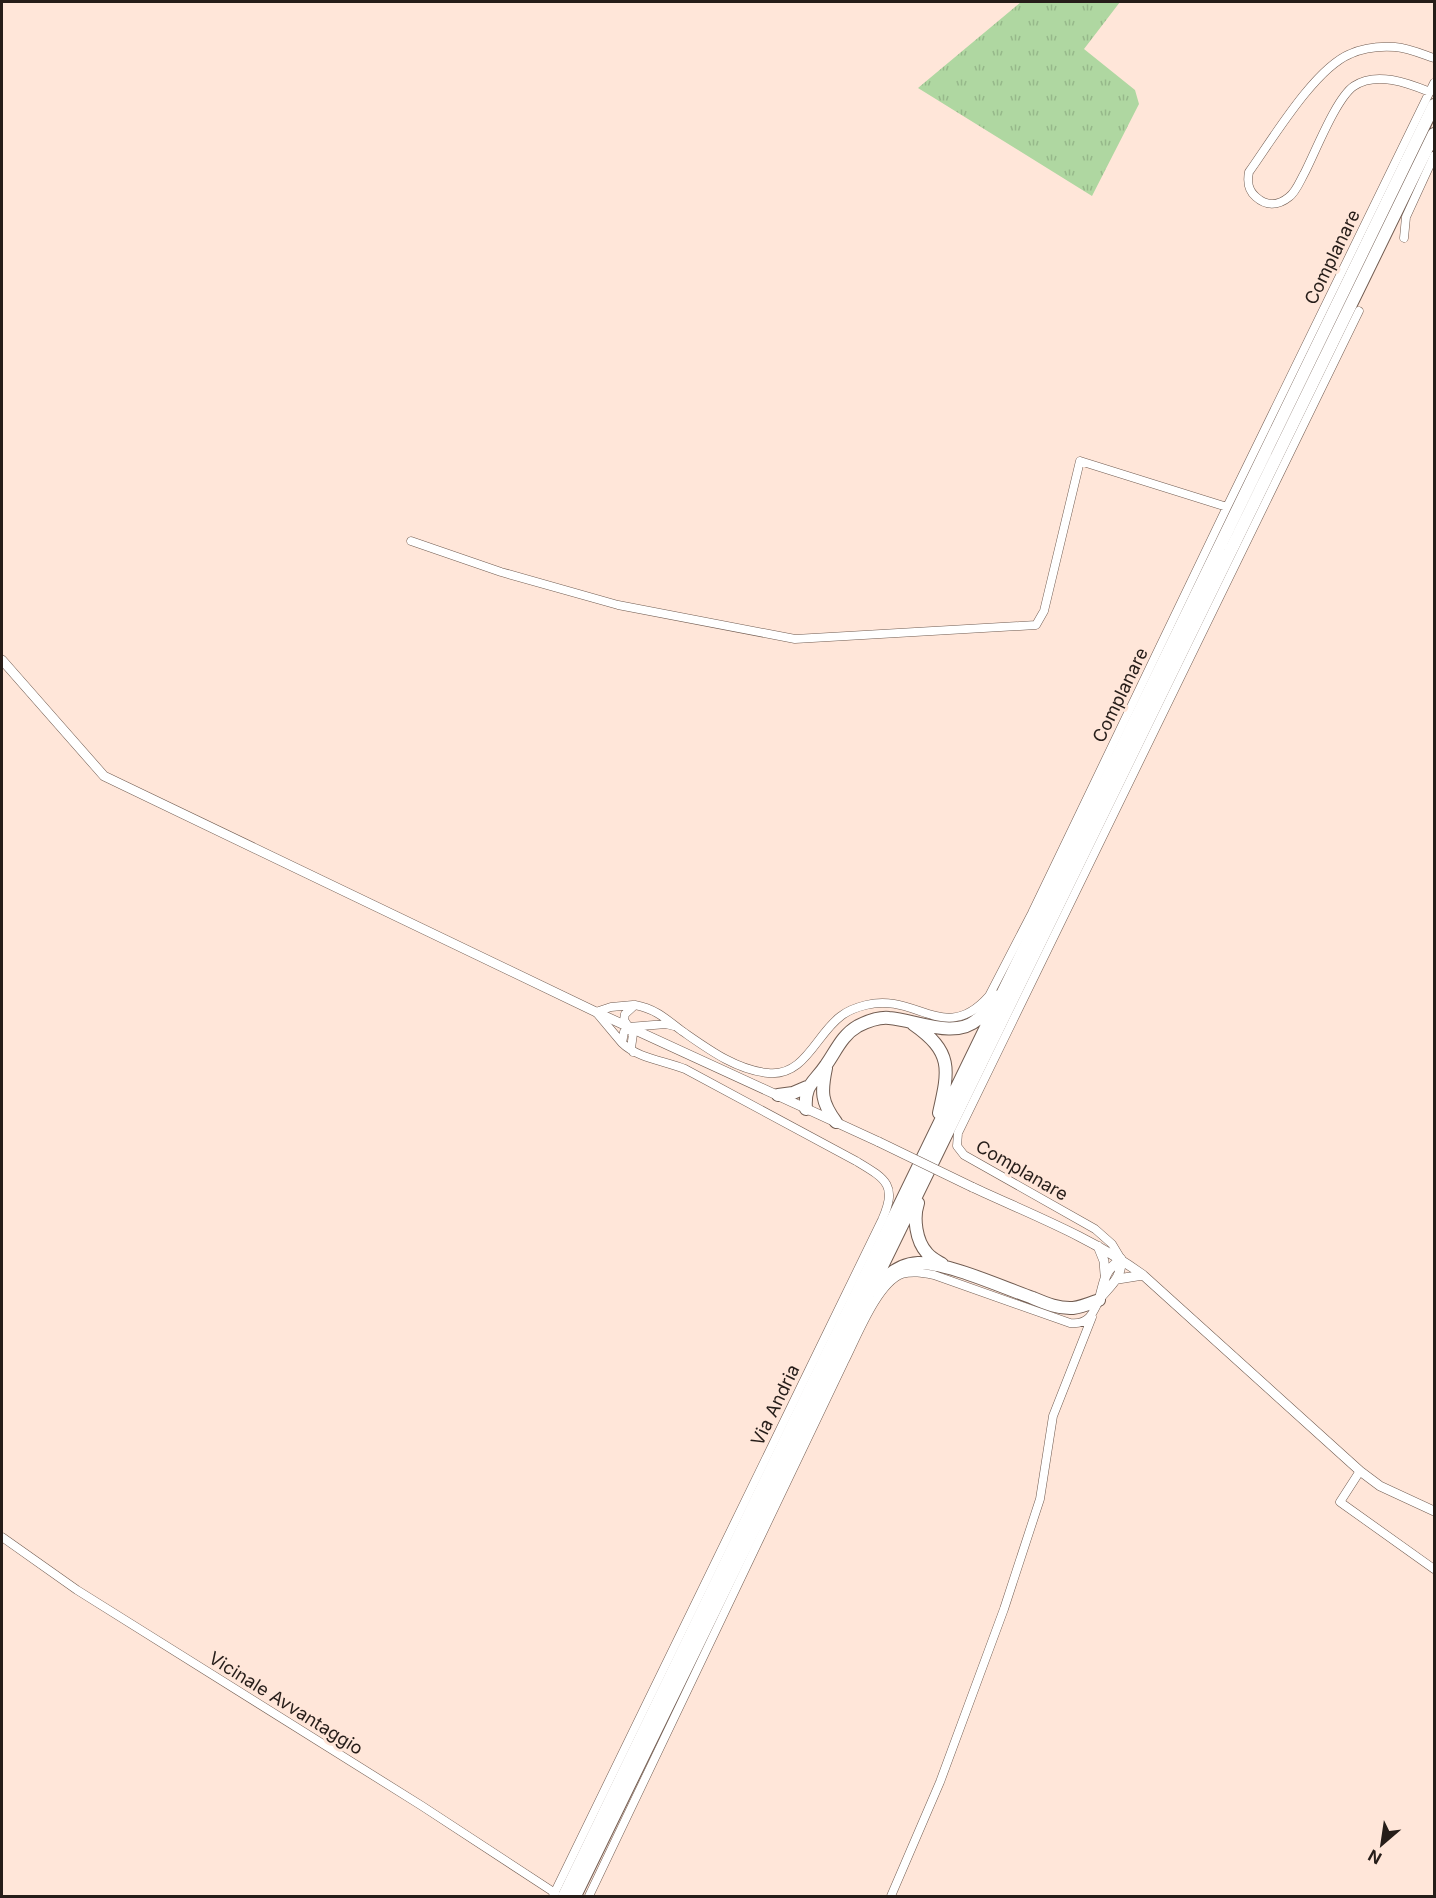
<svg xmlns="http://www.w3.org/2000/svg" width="1436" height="1898" font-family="Inter,sans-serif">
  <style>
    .grass { fill: url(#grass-tufts) }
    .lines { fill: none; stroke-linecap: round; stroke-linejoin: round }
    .minor-casing { stroke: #715c51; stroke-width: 9 }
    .tertiary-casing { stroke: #715c51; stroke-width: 10 }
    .trunk-casing { stroke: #715c51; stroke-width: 14 }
    .minor { stroke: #fff; stroke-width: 8 }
    .tertiary { stroke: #fff; stroke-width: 9 }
    .trunk { stroke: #fff; stroke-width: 12 }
    .tertiary-bridge-casing { stroke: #715c51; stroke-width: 10; stroke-linecap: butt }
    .tertiary-bridge { stroke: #fff; stroke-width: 9 }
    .labels { text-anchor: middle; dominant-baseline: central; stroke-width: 6; stroke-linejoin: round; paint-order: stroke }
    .street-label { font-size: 18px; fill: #261d19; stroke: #ffe6d9 }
  </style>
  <defs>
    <pattern id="grass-tufts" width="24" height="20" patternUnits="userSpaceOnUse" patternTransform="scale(1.5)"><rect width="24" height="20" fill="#afd7a1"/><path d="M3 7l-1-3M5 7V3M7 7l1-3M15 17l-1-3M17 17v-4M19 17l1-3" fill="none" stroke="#96b88a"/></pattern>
  </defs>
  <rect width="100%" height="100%" fill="#ffe6d9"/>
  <path class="grass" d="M1021 2H1120L1084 49 1135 90 1139 104 1092 196 918 88Z"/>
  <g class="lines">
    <defs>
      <path id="minor" d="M1430 92C1408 83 1376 71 1354 86 1336 98 1315 153 1304 174 1300 181 1296 192 1289 197 1278 206 1266 206 1256 197 1248 190 1247 182 1249 172 1272 140 1314 69 1350 54 1363 48 1380 46 1395 47 1408 48 1422 54 1434 58
        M1404 238 1406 217 1434 156
        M411 541 501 572 618 605 795 639 1036 625 1044 611 1080 461 1227 507
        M629 1027 666 1024 674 1026
        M622 1043 596 1012 611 1007 633 1005
        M633 1052 631 1048 633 1034 624 1020 625 1014 635 1005C656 1009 666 1019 682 1031 708 1049 736 1070 768 1073 805 1077 816 1034 841 1016 847 1011 858 1007 866 1005 916 992 945 1046 989 996L1032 913 1227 507 1434 83
        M1121 1259 1112 1244 1095 1229 964 1155 957 1146 958 1133 1359 311
        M1360 1471 1340 1502 1434 1569
        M2 1537 77 1590 422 1806 555 1893
        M553 1896 882 1220C898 1185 886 1179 856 1161L685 1069C665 1061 637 1058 622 1043L624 1032 628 1027
        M589 1896 844 1362C856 1339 877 1283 902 1274 913 1271 923 1273 934 1275L1070 1323C1088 1325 1093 1314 1099 1300
        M891 1896 940 1782 1004 1609 1040 1499 1053 1416 1092 1317"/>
      <path id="tertiary" d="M2 660 104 776 596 1012 879 1142
        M972 1187C1030 1214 1091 1237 1143 1275L1360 1471 1380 1486 1434 1511
        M1098 1246 1104 1261 1105 1274
        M1118 1279 1143 1275
        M1101 1297C1112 1284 1122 1277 1121 1259
        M1099 1300C1105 1280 1103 1272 1121 1259"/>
      <path id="trunk" d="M913 1024C953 1052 949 1069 939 1113
        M826 1068C821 1092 821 1102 836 1122
        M778 1095 793 1093 807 1087
        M806 1109C804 1084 814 1083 826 1065 836 1051 842 1035 858 1026 866 1022 879 1017 889 1018 916 1020 955 1040 978 1019 985 1013 989 1003 994 996
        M918 1203C913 1218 916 1241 927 1253 931 1258 937 1261 942 1264
        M876 1290C886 1275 900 1264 918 1263 947 1262 1004 1288 1033 1298 1045 1303 1059 1309 1073 1308 1082 1307 1091 1303 1099 1300
        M564 1896 1434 105
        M575 1896 1434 134"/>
    </defs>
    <use href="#minor" class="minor-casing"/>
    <use href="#tertiary" class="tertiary-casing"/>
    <use href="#trunk" class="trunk-casing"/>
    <use href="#minor" class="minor"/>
    <use href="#tertiary" class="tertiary"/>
    <use href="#trunk" class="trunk"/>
    <defs>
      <path id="tertiary-bridge" d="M879 1142 972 1187"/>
    </defs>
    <use href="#tertiary-bridge" class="tertiary-bridge-casing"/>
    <use href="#tertiary-bridge" class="tertiary-bridge"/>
  </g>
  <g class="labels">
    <g class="street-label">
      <text transform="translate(1332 257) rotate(-64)">Complanare</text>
      <text transform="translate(1120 695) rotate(-64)">Complanare</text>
      <text transform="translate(1022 1170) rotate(30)">Complanare</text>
      <text transform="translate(775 1405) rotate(-64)">Via Andria</text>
      <text transform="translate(286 1703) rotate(32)">Vicinale Avvantaggio</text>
    </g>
  </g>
  <rect width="1436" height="1898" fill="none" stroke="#261d19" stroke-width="6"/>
  <g transform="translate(1382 1844) rotate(209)" stroke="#ffe6d9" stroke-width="4.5" paint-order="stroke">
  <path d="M0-4.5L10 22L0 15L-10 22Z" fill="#261d19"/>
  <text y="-9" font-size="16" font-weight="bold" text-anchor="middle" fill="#261d19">N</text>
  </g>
</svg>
